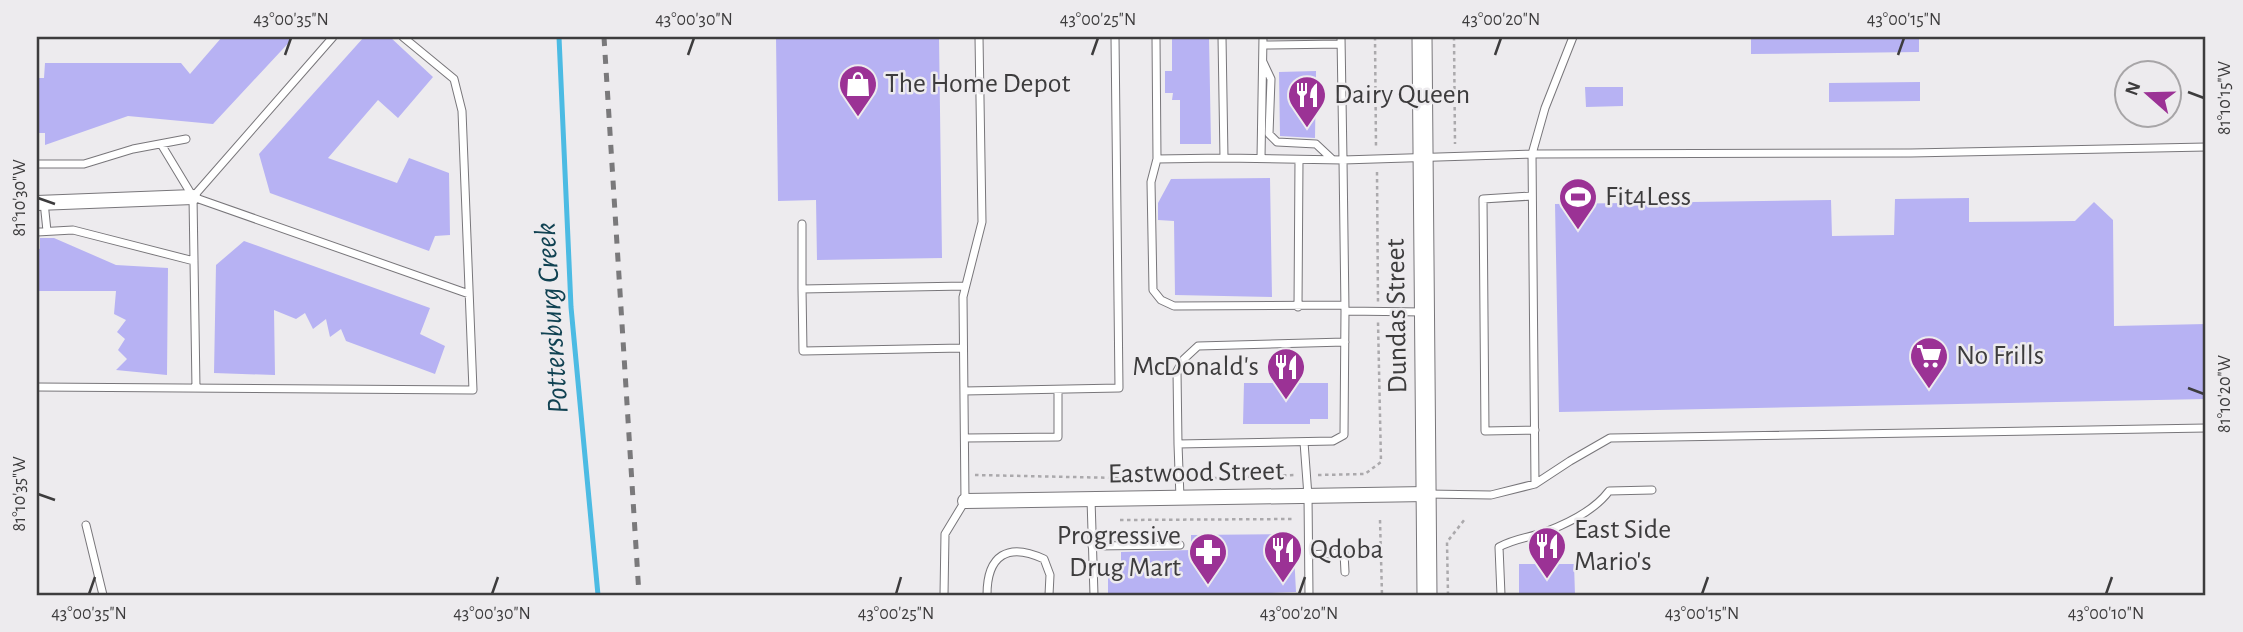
<svg xmlns="http://www.w3.org/2000/svg" width="2243" height="632" font-family="'Alegreya Sans',sans-serif">
  <style>
    .lines { fill: none; stroke-linecap: round; stroke-linejoin: round }
    .stream { stroke: #4cbbe3; stroke-width: 5 }
    .building { fill: #b7b2f3 }
    .lane-casing { stroke: #78767a; stroke-width: 9 }
    .street-casing { stroke: #78767a; stroke-width: 16 }
    .secondary-casing { stroke: #78767a; stroke-width: 21 }
    .path { stroke: #aba9ac; stroke-width: 2.5; stroke-dasharray: 3.5 3.5; stroke-linecap: butt }
    .lane { stroke: #fff; stroke-width: 7 }
    .street { stroke: #fff; stroke-width: 14 }
    .secondary { stroke: #fff; stroke-width: 19 }
    .rail { stroke: #7a797b; stroke-width: 5; stroke-dasharray: 9 9; stroke-linecap: butt }
    .ticks { fill: none; stroke: #3d3c3d; stroke-width: 2.5 }
    .labels { text-anchor: middle; dominant-baseline: central; stroke-width: 5; stroke-linejoin: round; paint-order: stroke }
    .poi-label { font-size: 28px; fill: #3d3c3d; stroke: #edebee; text-anchor: start }
    .street-label { font-size: 28px; fill: #3d3c3d; stroke: #edebee }
    .water-label { font-size: 30px; font-style: italic; fill: #114252; stroke: #edebee }
    .neatline { fill: none; stroke: #3d3c3d; stroke-width: 2.5 }
    .ticks-label { font-size: 18px; text-anchor: middle; fill: #3d3c3d }
  </style>
  <rect width="100%" height="100%" fill="#edebee"/>
  <g class="lines">
    <path class="stream" d="M559 37 571 307 598 595"/>
  </g>
  <path class="building" d="M222 37H294L213 124 128 116 45 145V133H37V78H44L45 63H181L190 74Z
    M364 37H390L433 77 398 118 378 100 328 158 397 183 409 158 449 173 450 235 435 236 429 251 270 193 259 154Z
    M776 37H939L942 258 817 260 816 200 778 201Z
    M1172 37H1209L1211 144H1180V100H1172L1173 93H1165V71H1172Z
    M1751 37H1919V52L1751 54Z
    M1316 71 1315 138 1280 136 1279 72Z
    M1920 82V101L1829 102V83Z
    M1585 87H1623V106L1586 107Z
    M1270 178 1272 297 1175 295 1174 221 1158 220V203L1171 179Z
    M1969 198V222L2075 221 2094 202 2113 220 2114 326 2206 324V399L1559 412 1555 204 1831 200 1832 236 1894 235 1895 199Z
    M40 238H54L116 265 168 268 167 375 116 370 127 359 118 350 125 339 117 332 126 320 114 314 116 291H37V248L40 249Z
    M244 241 430 308 420 334 445 346 435 374 346 341 341 329 330 337 326 319 313 329 305 313 296 319 274 310 275 375 214 373 216 265Z
    M1244 383H1328V419H1310V424H1243Z
    M1293 534 1296 592 1218 595H1108V570L1121 569V552L1191 550V535Z
    M1519 564H1574L1575 595H1519Z"/>
  <g class="lines">
    <defs>
      <path id="lane" d="M1156 37 1157 159 1224 158
        M1222 37 1224 158 1343 160 1341 37
        M1263 45 1341 44
        M1263 62 1271 79 1269 134 1277 142 1316 144 1332 159
        M161 144 193 197 196 388
        M1261 158 1263 37
        M1157 159 1151 182 1153 290 1161 300 1174 306 1345 305
        M37 164H84L133 149 186 139
        M1532 196 1483 199 1485 431 1535 430
        M193 197 469 294
        M193 197 333 37
        M44 202 47 231
        M802 224V289L965 286
        M37 232 73 230 194 261
        M802 289 803 351 963 348
        M1298 307 1299 160
        M1345 311 1343 160 1532 154 1911 153 2206 147
        M37 387 473 390 462 111 454 79 403 37
        M964 391 1119 388 1115 37
        M965 438 1058 437V390
        M1304 442 1308 496 1309 595
        M1178 444 1177 371 1184 359 1198 346 1345 342
        M1535 484 1532 154 1545 108 1573 37
        M1427 494 1491 495 1535 484 1570 461 1610 438 2206 428
        M1180 498 1178 444 1333 441 1344 435 1345 311 1424 312
        M1091 499 1094 595
        M86 525 103 595
        M1092 546 1180 545
        M1309 555 1344 553 1345 572
        M944 595 945 534 965 501 963 297 982 222 979 37
        M987 595C987 555 1008 542 1044 559L1050 575 1049 595
        M1501 595 1499 547C1516 538 1528 538 1545 532 1569 523 1594 511 1609 491L1652 490"/>
      <path id="street" d="M37 203 193 197
        M965 501 1427 494"/>
      <path id="secondary" d="M1422 37 1427 595"/>
    </defs>
    <use href="#lane" class="lane-casing"/>
    <use href="#street" class="street-casing"/>
    <use href="#secondary" class="secondary-casing"/>
    <path class="path" d="M1375 37 1376 148
      M1454 37 1455 144
      M1377 172 1378 302
      M975 475 1168 479
      M1318 475 1365 474 1381 462 1378 322
      M1192 479 1294 475
      M1120 520 1295 519
      M1380 520 1382 595
      M1448 595 1447 542 1465 519"/>
    <use href="#lane" class="lane"/>
    <use href="#street" class="street"/>
    <use href="#secondary" class="secondary"/>
    <path class="rail" d="M604 37 639 595"/>
  </g>
  <path class="ticks" d="M285 55 291 38M688 55 694 38M1092 55 1098 38M1495 55 1501 38M1898 55 1904 38M2188 92 2204 98M38 198 55 204M2188 388 2204 394M38 494 55 500M89 594 95 577M492 594 498 577M896 594 901 577M1299 594 1305 577M1702 594 1708 577M2106 594 2112 577"/>
  <defs>
    <symbol id="shop-pin" viewBox="-11 -11 22 30"><path d="M0 17L-7.5 6A9.5 9.5 0 1 1 7.5 6Z" fill="#9b3295" stroke="#edebee"/><path d="M-5-2.5h2.3a2.7 3.5 0 0 1 5.4 0H5L5.5 6h-11ZM-1.5-2.5h3a1.5 2.3 0 0 0-3 0Z" fill="#fff"/></symbol>
    <symbol id="restaurant-pin" viewBox="-11 -11 22 30"><path d="M0 17L-7.5 6A9.5 9.5 0 1 1 7.5 6Z" fill="#9b3295" stroke="#edebee"/><path d="M-5-6h1v4h1v-4h1v4h1v-4h1v5L-1.5 .5V6h-2V.5L-5-1ZM5-6V6H3V1.5H1.5Q1.5-4 5-6Z" fill="#fff"/></symbol>
    <symbol id="stadium-pin" viewBox="-11 -11 22 30"><path d="M0 17L-7.5 6A9.5 9.5 0 1 1 7.5 6Z" fill="#9b3295" stroke="#edebee"/><path d="M0-5a6.5 5 0 1 0 0 10a6.5 5 0 1 0 0-10ZM-3.5-1.8h7v3.6h-7Z" fill="#fff"/></symbol>
    <symbol id="supermarket-pin" viewBox="-11 -11 22 30"><path d="M0 17L-7.5 6A9.5 9.5 0 1 1 7.5 6Z" fill="#9b3295" stroke="#edebee"/><path d="M-6-5.5h2.5l.6 2H6L4.5 2H-2.5L-4.4-4H-6ZM-1.5 3.2a1.3 1.3 0 1 0 .1 0ZM3 3.2a1.3 1.3 0 1 0 .1 0Z" fill="#fff"/></symbol>
    <symbol id="pharmacy-pin" viewBox="-11 -11 22 30"><path d="M0 17L-7.5 6A9.5 9.5 0 1 1 7.5 6Z" fill="#9b3295" stroke="#edebee"/><path d="M-2-6h4v4h4v4h-4v4h-4v-4h-4v-4h4Z" fill="#fff"/></symbol>
  </defs>
  <g fill-rule="evenodd">
    <use href="#shop-pin" x="836" y="62" width="44" height="60"/>
    <use href="#restaurant-pin" x="1285" y="73" width="44" height="60"/>
    <use href="#stadium-pin" x="1556" y="175" width="44" height="60"/>
    <use href="#supermarket-pin" x="1907" y="334" width="44" height="60"/>
    <use href="#restaurant-pin" x="1264" y="345" width="44" height="60"/>
    <use href="#restaurant-pin" x="1525" y="524" width="44" height="60"/>
    <use href="#restaurant-pin" x="1261" y="528" width="44" height="60"/>
    <use href="#pharmacy-pin" x="1186" y="530" width="44" height="60"/>
  </g>
  <g class="labels">
    <g class="poi-label">
      <text x="885" y="84">The Home Depot</text>
      <text x="1334" y="95">Dairy Queen</text>
      <text x="1605" y="197">Fit4Less</text>
      <text x="1956" y="356">No Frills</text>
      <text x="1259" y="367" text-anchor="end">McDonald's</text>
      <text x="1574" y="530">East Side<tspan x="1574" dy="32">Mario's</tspan></text>
      <text x="1181" y="536" text-anchor="end">Progressive<tspan x="1181" dy="32">Drug Mart</tspan></text>
      <text x="1310" y="550">Qdoba</text>
    </g>
    <g class="street-label">
      <text transform="translate(1397 316) rotate(-91)">Dundas Street</text>
      <text transform="translate(1196 473) rotate(-1)">Eastwood Street</text>
    </g>
    <g class="water-label">
      <text transform="translate(552 318) rotate(-94)">Pottersburg Creek</text>
    </g>
  </g>
  <rect width="2243" height="632" fill="none" stroke="#edebee" stroke-width="77"/>
  <g transform="translate(2148 94) rotate(290)"><circle r="33" fill="#edebee" stroke="#a7a5a7" stroke-width="2"/>
  <path d="M0-5L12 26L0 18L-12 26Z" fill="#9b3295"/>
  <text y="-10" font-size="19" font-weight="bold" text-anchor="middle" fill="#3d3c3d">N</text>
  </g>
  <rect x="38" y="38" width="2166" height="556" class="neatline"/>
  <g class="ticks-label">
    <text x="291" y="25">43°00'35"N</text>
    <text x="694" y="25">43°00'30"N</text>
    <text x="1098" y="25">43°00'25"N</text>
    <text x="1501" y="25">43°00'20"N</text>
    <text x="1904" y="25">43°00'15"N</text>
    <text transform="translate(2224 98) rotate(-90)" y="6">81°10'15"W</text>
    <text transform="translate(19 198) rotate(-90)" y="6">81°10'30"W</text>
    <text transform="translate(2224 394) rotate(-90)" y="6">81°10'20"W</text>
    <text transform="translate(19 494) rotate(-90)" y="6">81°10'35"W</text>
    <text x="89" y="619">43°00'35"N</text>
    <text x="492" y="619">43°00'30"N</text>
    <text x="896" y="619">43°00'25"N</text>
    <text x="1299" y="619">43°00'20"N</text>
    <text x="1702" y="619">43°00'15"N</text>
    <text x="2106" y="619">43°00'10"N</text>
  </g>
</svg>
